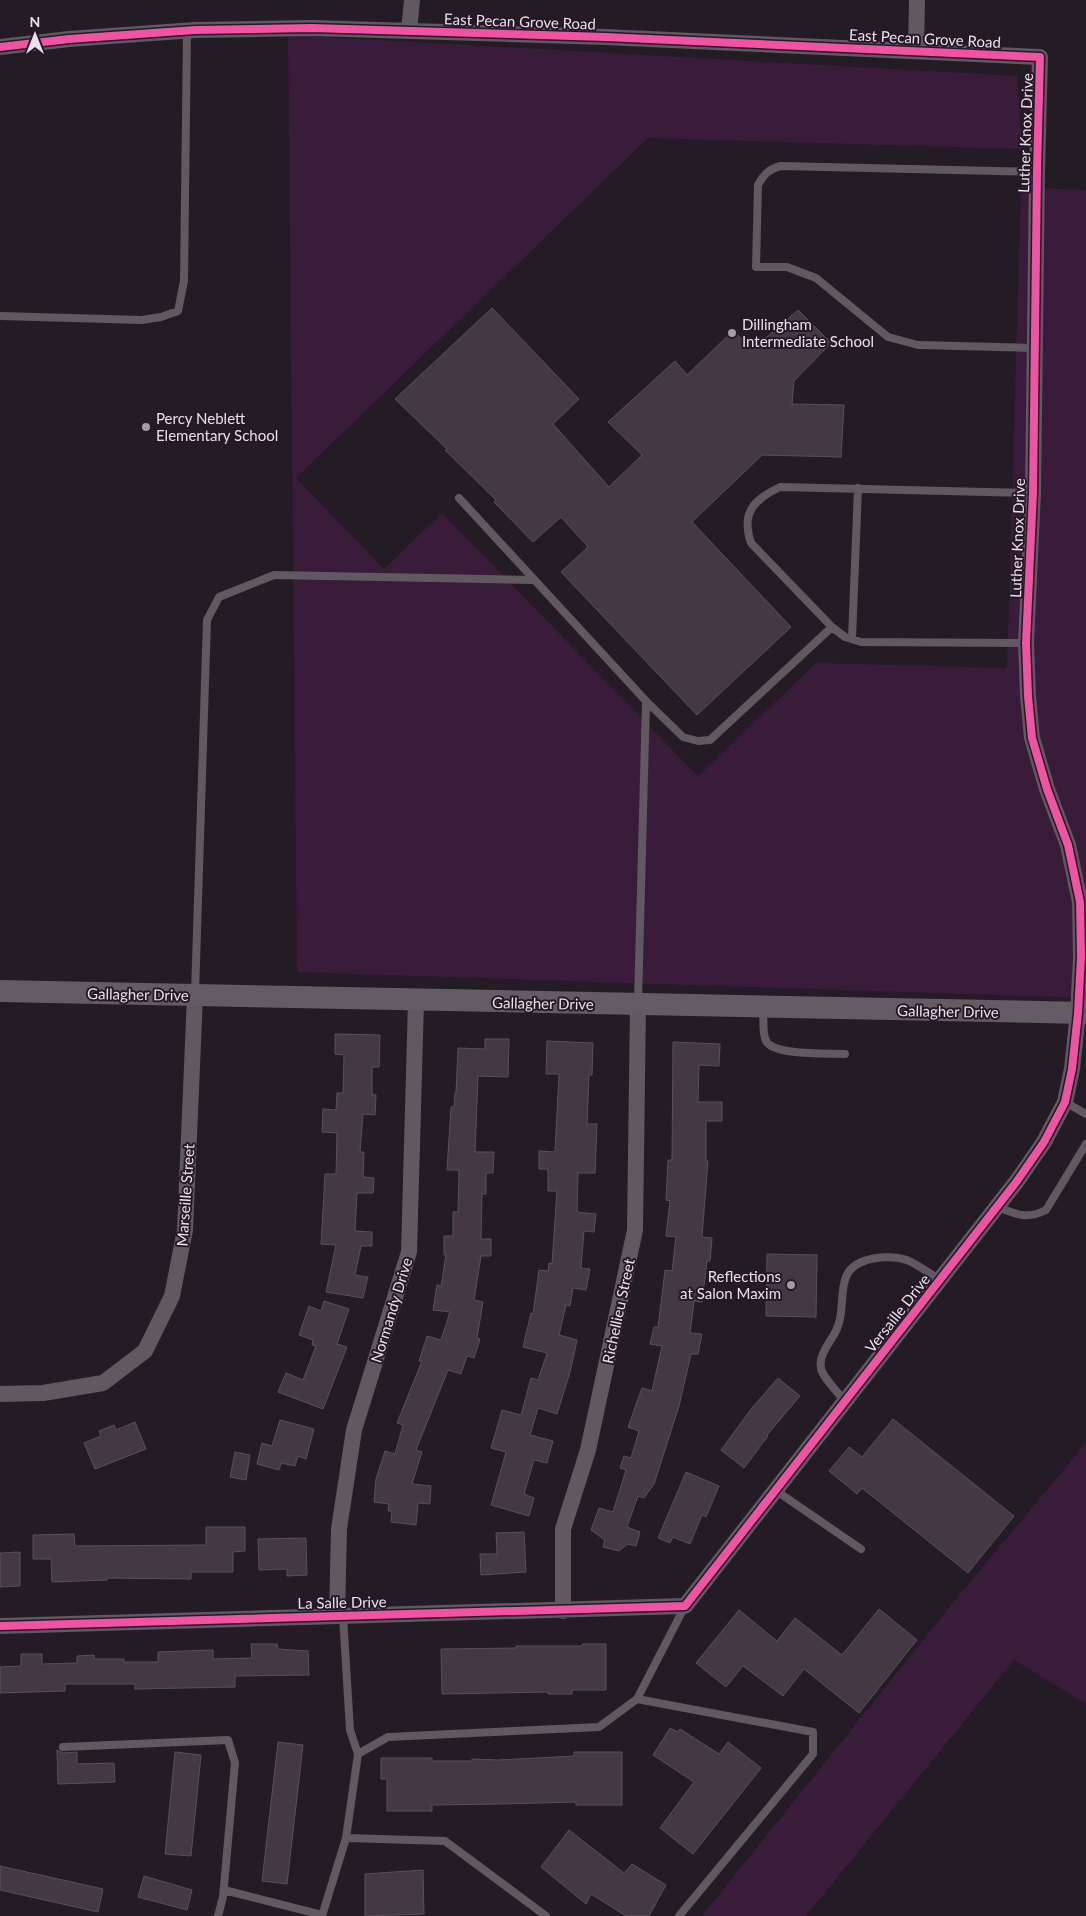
<svg xmlns="http://www.w3.org/2000/svg" width="1086" height="1916" font-family="Lato,sans-serif">
  <style>
    .green { fill: #391b3a }
    .building { fill: #433844; stroke: #575158 }
    .lines { fill: none; stroke-linecap: round; stroke-linejoin: round }
    .lane { stroke: #605960; stroke-width: 8 }
    .street { stroke: #605960; stroke-width: 16 }
    .secondary { stroke: #645b65; stroke-width: 22 }
    .cycleway-casing { stroke: #261827; stroke-width: 11 }
    .cycleway { stroke: #f153a3; stroke-width: 8 }
    .poi-dot { fill: #a49ba5; stroke: #261827; stroke-width: 2 }
    .labels { text-anchor: middle; dominant-baseline: central; stroke-width: 4; stroke-linejoin: round; paint-order: stroke }
    .street-label { font-size: 15px; fill: #eae0eb; stroke: #261827 }
    .poi-label { font-size: 15px; fill: #eae0eb; stroke: #261827; text-anchor: start }
  </style>
  <rect width="100%" height="100%" fill="#231c24"/>
  <path class="green" d="M288 35 1017 76 1022 149 648 138 296 478 384 569 442 513 698 776 816 663 1007 668 1021 187 1086 190V998L297 972Z
    M1086 1443V1704L1014 1660 806 1916H702L956 1599Z"/>
  <path class="building" d="M492 308 579 399 553 424 609 487 642 455 608 422 675 361 687 375 733 331 753 349 798 310 831 343 794 381 792 404 844 405 841 457 762 455 692 522 791 627 697 715 561 572 588 547 561 517 533 542 494 502 496 500 445 450 447 449 395 399Z
    M335 1034 380 1035 379 1067H372V1095H376L375 1115 363 1114 360 1152H364L363 1177 374 1178 373 1193H357L355 1231 372 1232V1246H361L355 1275 368 1277 363 1298 326 1292 336 1245 321 1244 325 1174H336L337 1133 322 1132 323 1109 336 1110 337 1093H343L344 1055 335 1054Z
    M485 1039H509L508 1077 478 1076 475 1152H494L493 1173H486V1194H482L481 1239H491V1256H481L474 1300 483 1302 477 1338 480 1339 474 1358 467 1356 461 1374 448 1370 416 1450 422 1452 412 1484 431 1486 430 1504 418 1503 416 1525 391 1522 392 1511H388L389 1504 374 1502 376 1479 385 1451 395 1454 403 1425 397 1423 422 1361H419L427 1336 441 1340 450 1312 433 1310 437 1285 441 1286 446 1255H444V1236H453V1212H458L459 1170H447L451 1107H454L455 1093H456L458 1048 485 1049Z
    M547 1041 593 1043 592 1075H589L587 1124H597L595 1173H578L577 1212 596 1214 594 1232 584 1231 581 1268 590 1269 586 1290 573 1288 570 1306 566 1305 559 1335 577 1340 570 1372 557 1414 538 1408 530 1435 553 1441 547 1463 534 1460 524 1494 534 1498 529 1516 491 1505 506 1452 491 1448 502 1410 521 1415 531 1378 538 1380 547 1353 523 1347 531 1313 533 1314 539 1270 548 1271 549 1263 552 1264 557 1191H548V1169H539V1151L555 1152 559 1074H546Z
    M673 1042 720 1044 719 1066 699 1065 698 1102H722V1121H706V1161H708L702 1237 712 1238 710 1261H707L702 1302 694 1301 690 1333 702 1334 698 1354H691L679 1406 654 1484 644 1498 638 1496 627 1527 640 1532 636 1546 628 1544 619 1551 603 1547 605 1540 591 1530 599 1508 613 1512 626 1470 620 1468 624 1456 631 1458 639 1431 628 1427 642 1388 652 1391 662 1346 650 1344 654 1327H658L665 1270 672 1271 676 1237 666 1236 670 1201 666 1200 668 1160H672Z
    M767 1254 817 1255 816 1317 766 1316Z
    M324 1301 349 1309 337 1344 347 1347 323 1409 278 1392 286 1373 303 1380 316 1346 312 1345 313 1340 299 1335 309 1306 321 1311Z
    M778 1378 800 1396 767 1435 768 1436 744 1468 721 1450 752 1408Z
    M893 1419 1014 1516 968 1573 862 1488 857 1494 829 1471 849 1447 862 1457Z
    M280 1420 314 1429 306 1459 298 1456 295 1466 281 1463 279 1470 257 1464 262 1443 272 1446Z
    M135 1422 146 1449 95 1469 84 1443 101 1436 99 1431 114 1425 116 1430Z
    M235 1452 250 1455 246 1480 230 1477Z
    M686 1472 719 1486 706 1517 702 1515 690 1544 673 1537 670 1543 658 1538Z
    M206 1527H245V1551L233 1552V1572H191V1579L107 1578V1580L52 1582 51 1559H33V1535L74 1534 75 1546 206 1545Z
    M524 1532 526 1572 481 1575 480 1554H497L496 1533Z
    M306 1538 307 1575 287 1576V1569L259 1570 258 1539Z
    M20 1552V1586L0 1587V1553Z
    M879 1609 917 1640 859 1713 804 1669 783 1696 743 1666 726 1687 696 1663 739 1610 777 1641 795 1618 842 1655Z
    M251 1644H277L278 1649 308 1651 309 1675 235 1676V1687L135 1689V1684H65V1691L0 1693V1667L21 1666V1654H42V1664L77 1663V1656L94 1655V1659H124V1662H158V1652L213 1650V1659L252 1658Z
    M582 1644H606V1690H572V1694H548V1692L442 1694 441 1649 516 1648V1646H582Z
    M670 1728 678 1732 680 1729 719 1754 728 1742 761 1768 693 1854 660 1828 694 1782 653 1755Z
    M278 1742 303 1745 287 1884 262 1881Z
    M57 1750 63 1753 77 1752V1764L114 1763 115 1782 58 1784Z
    M175 1752 201 1755 191 1856 165 1854Z
    M574 1752H622V1805H576V1802L499 1804 432 1805V1811H387V1779H381V1758H432V1761H472V1759L498 1760 574 1756Z
    M569 1830 624 1873 632 1864 666 1885 649 1916H626L591 1894 586 1904 541 1867Z
    M0 1866 103 1889 98 1912 0 1890Z
    M423 1870 424 1914 365 1916V1874Z
    M144 1876 192 1890 187 1910 138 1897Z"/>
  <g class="lines">
    <path class="lane" d="M0 316 142 320 161 317 178 311 184 281 187 31
      M1034 348 918 345 888 337 816 278 787 267H756L758 185C764 174 769 169 781 166L1037 172
      M459 498 646 701 683 737 698 741 710 740 832 627
      M852 639 858 488
      M1026 643 861 642 845 637 832 627 751 543C741 513 753 500 780 487L1033 493
      M195 994 207 620 219 597 274 575 534 580
      M638 1001 646 701
      M763 1010C764 1018 762 1033 766 1041 774 1056 828 1053 845 1054
      M1065 1102 1086 1114
      M997 1207C1017 1214 1026 1220 1046 1210L1086 1144
      M845 1402C839 1393 822 1377 821 1368 818 1353 834 1339 838 1326 844 1310 840 1292 846 1277 854 1256 893 1253 911 1262 921 1267 931 1274 940 1280
      M775 1490 861 1549
      M343 1616 350 1730 358 1754
      M63 1747 228 1740 235 1763 223 1897 218 1916
      M346 1838 445 1841 546 1916
      M224 1890 322 1915
      M322 1916 346 1838 358 1754 388 1737 599 1727 637 1699
      M679 1916 813 1754V1732L637 1699 685 1606"/>
    <path class="street" d="M409 31 412 0
      M0 47 69 39 195 30 312 28 605 37 1040 57 1037 172 1033 493 1026 643 1028 696 1032 738 1047 789 1068 845 1080 902 1081 957 1078 1013 1072 1069 1065 1102 1044 1142 1017 1181 685 1606 0 1626
      M916 51 917 0
      M0 1394 43 1393 103 1383 145 1351 172 1296 185 1230 195 996
      M563 1611V1529L588 1450 635 1230 638 1005
      M337 1616 339 1529 354 1430 409 1252 416 1001"/>
    <path class="secondary" d="M0 991 1086 1013"/>
    <defs>
      <path id="cycleway" d="M0 47 69 39 195 30 312 28 605 37 1040 57 1037 172 1033 493 1026 643 1028 696 1032 738 1047 789 1068 845 1080 902 1081 957 1078 1013 1072 1069 1065 1102 1044 1142 1017 1181 685 1606 0 1626"/>
    </defs>
    <use href="#cycleway" class="cycleway-casing"/>
    <use href="#cycleway" class="cycleway"/>
  </g>
  <g class="poi-dot">
    <circle cx="732" cy="333" r="5"/>
    <circle cx="146" cy="427" r="5"/>
    <circle cx="791" cy="1285" r="5"/>
  </g>
  <g class="labels">
    <g class="street-label">
      <text transform="translate(520 21) rotate(2)">East Pecan Grove Road</text>
      <text transform="translate(925 38) rotate(3)">East Pecan Grove Road</text>
      <text transform="translate(1025 133) rotate(-88)">Luther Knox Drive</text>
      <text transform="translate(1017 538) rotate(-88)">Luther Knox Drive</text>
      <text transform="translate(138 994) rotate(1)">Gallagher Drive</text>
      <text transform="translate(543 1003) rotate(1)">Gallagher Drive</text>
      <text transform="translate(948 1011) rotate(1)">Gallagher Drive</text>
      <text transform="translate(185 1195) rotate(-86)">Marseille Street</text>
      <text transform="translate(391 1310) rotate(-73)">Normandy Drive</text>
      <text transform="translate(618 1311) rotate(-78)">Richellieu Street</text>
      <text transform="translate(897 1313) rotate(-52)">Versaille Drive</text>
      <text transform="translate(342 1602) rotate(-1)">La Salle Drive</text>
    </g>
    <g class="poi-label">
      <text x="742" y="324">Dillingham<tspan x="742" dy="17">Intermediate School</tspan></text>
      <text x="156" y="418">Percy Neblett<tspan x="156" dy="17">Elementary School</tspan></text>
      <text x="781" y="1276" text-anchor="end">Reflections<tspan x="781" dy="17">at Salon Maxim</tspan></text>
    </g>
  </g>
  <g transform="translate(35 35)" stroke="#261827" stroke-width="4" paint-order="stroke">
  <path d="M0-4L9 19L0 12L-9 19Z" fill="#eae0eb"/>
  <text y="-8" font-size="14" font-weight="bold" text-anchor="middle" fill="#eae0eb">N</text>
  </g>
</svg>
